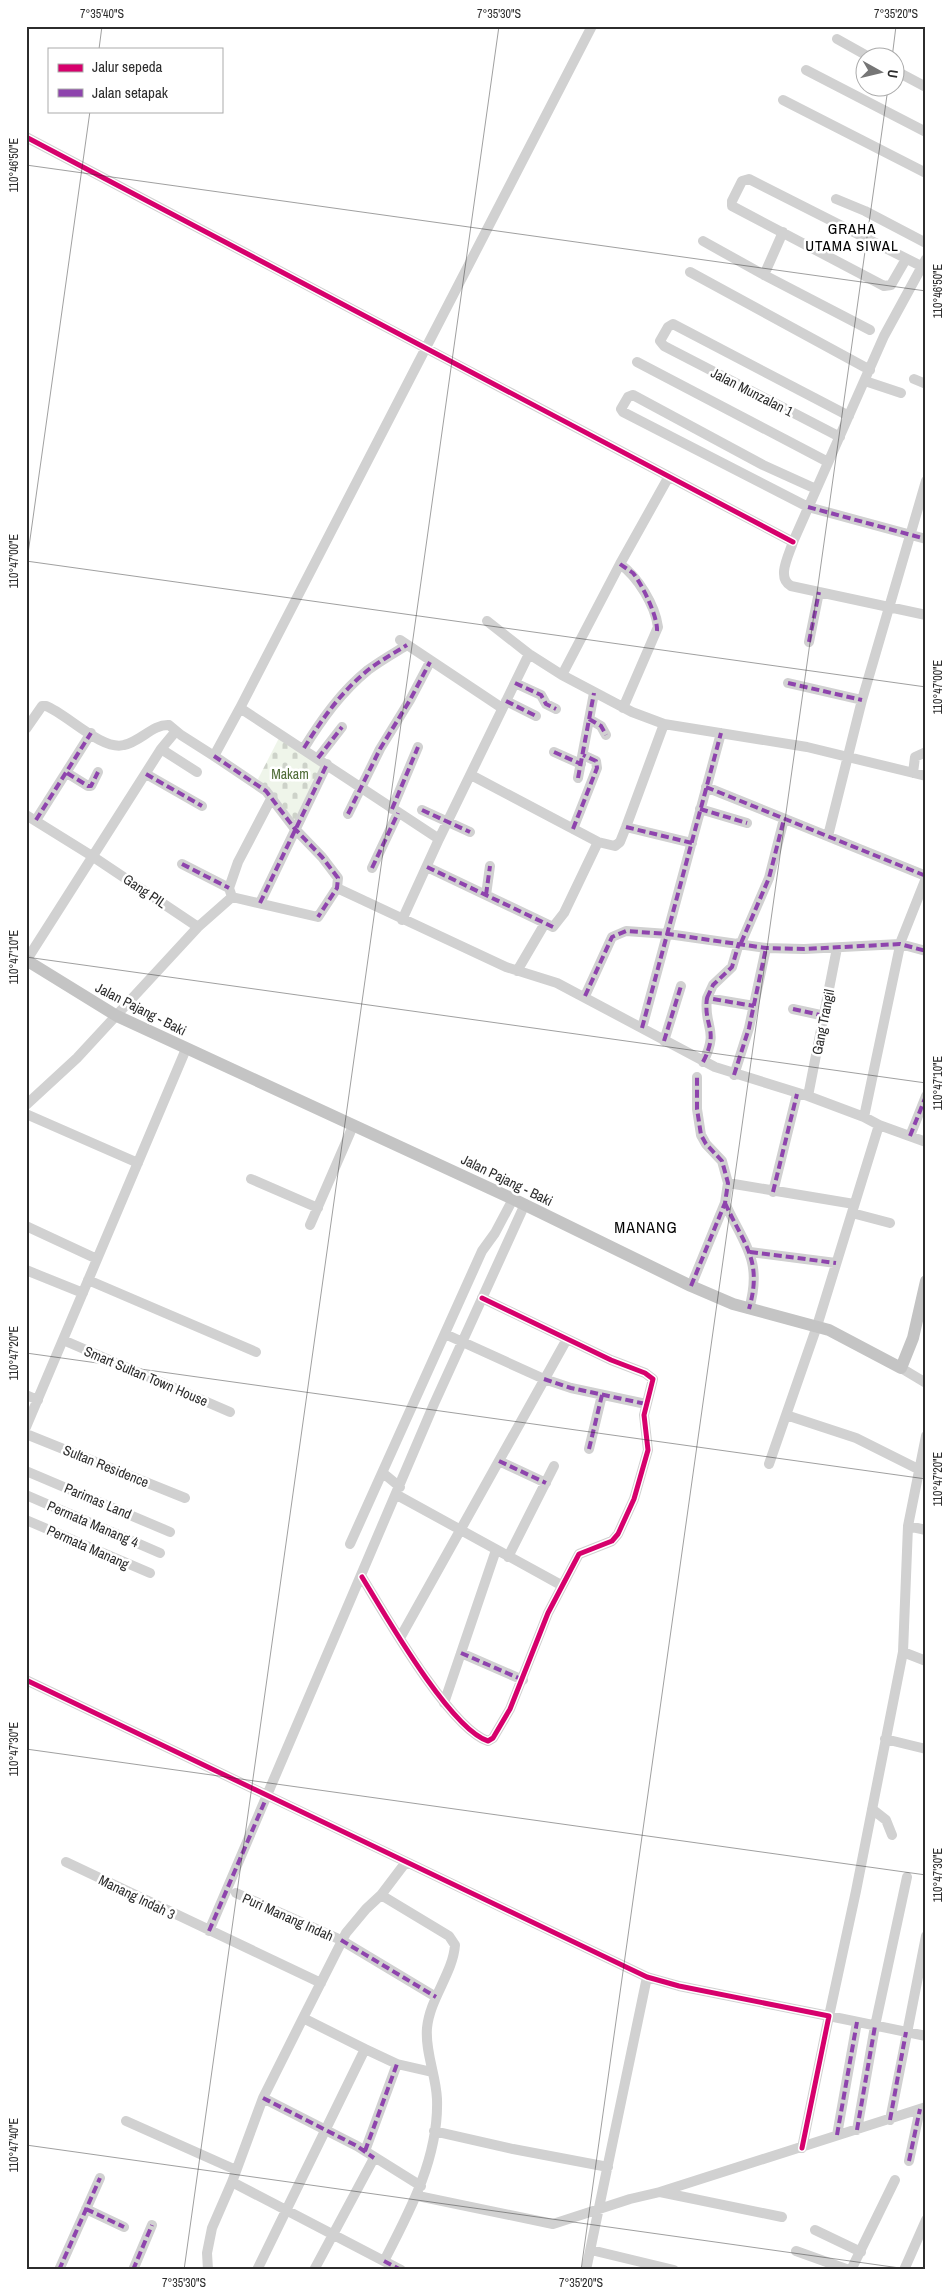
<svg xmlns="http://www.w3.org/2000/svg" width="952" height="2296" font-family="'Archivo Narrow',sans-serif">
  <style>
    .cemetery { fill: url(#cemetery-stones) }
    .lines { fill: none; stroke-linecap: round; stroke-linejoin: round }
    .minor { stroke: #d1d1d1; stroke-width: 10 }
    .major { stroke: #c4c4c4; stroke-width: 12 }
    .quiet { stroke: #8e44ad; stroke-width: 4; stroke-dasharray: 8 4; stroke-linecap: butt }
    .cycleway-casing { stroke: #fff; stroke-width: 8 }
    .cycleway { stroke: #d6006c; stroke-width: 5 }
    .ticks { fill: none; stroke: #2c2c2c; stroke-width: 1; stroke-opacity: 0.45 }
    .labels { text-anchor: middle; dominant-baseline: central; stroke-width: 5; stroke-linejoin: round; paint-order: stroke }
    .street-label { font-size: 14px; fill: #2c2c2c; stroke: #fff }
    .park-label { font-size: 14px; fill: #4e6b36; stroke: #fff }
    .neighbourhood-label { font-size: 15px; letter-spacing: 1px; fill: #000; stroke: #fff }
    .quarter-label { font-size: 16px; letter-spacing: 1px; fill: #000; stroke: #fff }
    .neatline { fill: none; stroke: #2c2c2c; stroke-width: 2 }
    .ticks-label { font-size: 12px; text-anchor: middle; fill: #2c2c2c }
  </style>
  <defs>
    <pattern id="cemetery-stones" width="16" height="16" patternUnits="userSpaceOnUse" patternTransform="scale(1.25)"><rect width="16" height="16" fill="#eff5ea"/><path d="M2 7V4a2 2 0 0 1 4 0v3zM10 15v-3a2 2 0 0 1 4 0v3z" fill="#cdd2c9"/></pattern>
  </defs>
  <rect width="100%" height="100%" fill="#fff"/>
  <path class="cemetery" d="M280 736 324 765 295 822 258 779Z"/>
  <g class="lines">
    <path class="minor" d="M837 39 871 58
      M806 70 926 132
      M894 70 926 87
      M783 100 926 173
      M26 137 793 542
      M836 199 865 211 926 243
      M783 232 764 275 870 330
      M703 241 764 275
      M906 259 891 285 884 286 732 206V201L742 181 749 179 921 266
      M926 259 884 336 793 542C789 555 776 578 791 586L926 615
      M690 272 870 370
      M637 362 828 462
      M914 379 926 384
      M865 381 901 393
      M840 437 664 346 660 341 668 327 673 324 849 416
      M816 489 763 465 633 395 628 397 621 409 623 412 808 507 926 539
      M620 564C638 577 655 605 658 627L623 708
      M487 621 529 654 562 675 632 712 664 724 807 747 926 776
      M400 640 502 708
      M809 642 819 592
      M562 675 620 564 668 478
      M515 683 541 695 546 704 556 709
      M788 683 862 700
      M506 701 536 716
      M240 708 592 26
      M589 719 601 726 606 735
      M26 729 42 706H46C67 714 102 751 124 745 140 742 153 724 169 725L181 735 214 756 240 708 439 839
      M304 748C322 719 341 692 368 670 380 661 394 653 407 645
      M161 749 197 772
      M554 752 581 764
      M318 758 342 727
      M67 773 88 786H91L98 772
      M913 773 915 757 926 752
      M146 774 202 806
      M471 775 598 842 615 846 620 842 626 827 664 724
      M578 778 594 693
      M706 787 926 876
      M392 809 418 747
      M700 809 747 823
      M422 810 470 832
      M348 814 380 749 410 700 430 662
      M26 815 92 856 198 927
      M36 820 91 733
      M626 827 692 843
      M573 829 597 768 596 761 583 755
      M828 836 862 700 926 481
      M182 864 229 888
      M427 867 553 927 564 913 598 842
      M372 868 398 813
      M337 888 506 967 557 983 715 1067 808 1096 864 1117
      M486 895 490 866
      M232 897 229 888 238 862 272 797
      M260 903 327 764
      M402 920 439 839 529 654
      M741 943 769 878 784 819
      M26 961 161 749 176 731
      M517 971 544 925
      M585 996 612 937 626 931 668 934 766 948 804 949 900 944 926 951
      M707 998 713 985 732 967 739 943
      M793 1009 825 1016
      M642 1028 721 733
      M664 1041 681 986
      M703 1062C720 1029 703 1027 707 998L754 1006
      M734 1075 749 1028 766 948
      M808 1096 837 948
      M26 1105 77 1058 198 927 232 897 318 917 337 888 338 878 322 857 295 829 266 791 214 756
      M26 1114 138 1163
      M879 1125 926 1142
      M910 1136 926 1096
      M251 1179 318 1208
      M728 1183 854 1204
      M773 1192 797 1094
      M725 1203C744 1245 763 1260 749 1309
      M852 1213 890 1223
      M310 1225 353 1126
      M26 1226 97 1259
      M750 1252 836 1263
      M26 1270 83 1293
      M88 1280 256 1352
      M691 1286 725 1203 728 1183 722 1161 706 1144 701 1135 697 1109V1077
      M445 1334 544 1379 571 1388 646 1404
      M63 1340 230 1412
      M901 1368 926 1383
      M26 1395 38 1400
      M786 1415 856 1438 918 1469
      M26 1427 186 1049
      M26 1434 185 1498
      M926 1436 908 1526 903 1652 856 1891 829 2016 926 2036
      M589 1449 602 1395
      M499 1461 546 1483
      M769 1464 817 1326 879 1125 864 1117 901 941 926 878
      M26 1471 170 1532
      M383 1473 400 1487
      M26 1495 160 1553
      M397 1495 561 1585
      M26 1520 150 1573
      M908 1526 926 1530
      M350 1544 482 1251 495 1233 513 1199
      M508 1557 554 1466
      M362 1577C384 1613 450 1729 488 1741L493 1738 510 1709 548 1613 579 1554 612 1541 618 1534 634 1499 648 1450 644 1415 653 1379 645 1373 611 1360 482 1298
      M400 1638 567 1339
      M903 1652 926 1661
      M461 1653 523 1680
      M26 1680 647 1977 679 1986 829 2016 802 2148
      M444 1703 496 1550
      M885 1739 926 1749
      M872 1809 886 1820 892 1835
      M66 1862 321 1983
      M236 1893 341 1940 436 1997
      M381 1895 449 1936 455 1945C453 1973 430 1998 427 2028 425 2052 436 2075 437 2099 439 2157 410 2211 384 2261
      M209 1931 434 1404 525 1204
      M365 2049 397 2064 432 2072
      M263 2098 357 2146 421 2186
      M890 2120 926 1936
      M126 2121 236 2170
      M857 2130 875 2026 907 1877
      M434 2131 513 2149 608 2167
      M837 2135 857 2022
      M365 2151 397 2064
      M909 2161 920 2109
      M232 2182 401 2270
      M660 2192 926 2107
      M418 2196 553 2224 630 2199 660 2192 782 2217
      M86 2209 124 2227
      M815 2230 861 2252
      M591 2250 674 2270
      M796 2251 849 2270
      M59 2270 100 2178
      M133 2270 152 2225
      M208 2270 207 2253 212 2228 232 2182 263 2098 303 2018
      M257 2270 365 2049 303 2018 346 1933 366 1909 381 1895 406 1862
      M314 2270 374 2158
      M586 2270 647 1977
      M851 2270 895 2180
      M904 2270 926 2220"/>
    <path class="major" d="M26 960 117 1016 513 1199 691 1286 733 1304 829 1330 901 1368 913 1338 926 1281"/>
    <path class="quiet" d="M808 507 926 539
      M620 564C624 567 629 570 633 573 642 584 658 617 657 631
      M809 642 819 592
      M515 683 541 695 546 704 556 709
      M788 683 862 700
      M506 701 536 716
      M589 719 601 726 606 735
      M304 748C322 719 341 692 368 670 380 661 394 653 407 645
      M554 752 581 764
      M214 756 266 791 295 829 322 857 338 878 337 888 318 917
      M318 758 342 727
      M67 773 88 786H91L98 772
      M146 774 202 806
      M578 778 594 693
      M706 787 926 876
      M392 809 418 747
      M700 809 747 823
      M422 810 470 832
      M348 814 380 749 410 700 430 662
      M36 820 91 733
      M626 827 692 843
      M573 829 597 768 596 761 583 755
      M182 864 229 888
      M427 867 553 927
      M372 868 398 813
      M486 895 490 866
      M260 903 327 764
      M741 943 769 878 784 819
      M585 996 612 937 626 931 668 934 766 948 804 949 900 944 926 951
      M707 998 713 985 732 967 739 943
      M793 1009 825 1016
      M642 1028 721 733
      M664 1041 681 986
      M703 1062C720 1029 703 1027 707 998L754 1006
      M734 1075 749 1028 766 948
      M910 1136 926 1096
      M773 1192 797 1094
      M725 1203C744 1245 763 1260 749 1309
      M750 1252 836 1263
      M691 1286 725 1203 728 1183 722 1161 706 1144 701 1135 697 1109V1077
      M544 1379 571 1388 646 1404
      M589 1449 602 1395
      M499 1461 546 1483
      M461 1653 523 1680
      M209 1931 268 1794
      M341 1940 436 1997
      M263 2098 357 2146 374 2158
      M890 2120 906 2032
      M857 2130 875 2026
      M837 2135 857 2022
      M365 2151 397 2064
      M909 2161 920 2109
      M86 2209 124 2227
      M384 2261 401 2270
      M59 2270 100 2178
      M133 2270 152 2225"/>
    <defs>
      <path id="cycleway" d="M26 137 793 542
        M362 1577C384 1613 450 1729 488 1741L493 1738 510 1709 548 1613 579 1554 612 1541 618 1534 634 1499 648 1450 644 1415 653 1379 645 1373 611 1360 482 1298
        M26 1680 647 1977 679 1986 829 2016 802 2148"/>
    </defs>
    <use href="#cycleway" class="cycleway-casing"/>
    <use href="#cycleway" class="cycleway"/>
  </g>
  <path class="ticks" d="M99 49 102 26M892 58 896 26M26 165 926 291M26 561 926 687M26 568 90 111M26 957 926 1083M26 1353 926 1479M26 1749 926 1875M26 2145 914 2270M184 2270 499 26M581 2270 888 88"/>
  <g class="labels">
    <g class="street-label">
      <text transform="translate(752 392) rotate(27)">Jalan Munzalan 1</text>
      <text transform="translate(145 891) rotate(34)">Gang PIL</text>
      <text transform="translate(141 1009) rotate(27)">Jalan Pajang - Baki</text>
      <text transform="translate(823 1022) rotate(-79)">Gang Trangil</text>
      <text transform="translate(507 1180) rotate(26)">Jalan Pajang - Baki</text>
      <text transform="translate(146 1376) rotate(23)">Smart Sultan Town House</text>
      <text transform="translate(106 1466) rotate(22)">Sultan Residence</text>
      <text transform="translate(98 1501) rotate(23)">Parimas Land</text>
      <text transform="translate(93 1524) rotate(23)">Permata Manang 4</text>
      <text transform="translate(88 1547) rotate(24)">Permata Manang</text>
      <text transform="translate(137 1897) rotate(26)">Manang Indah 3</text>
      <text transform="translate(288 1917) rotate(24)">Puri Manang Indah</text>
    </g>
    <g class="park-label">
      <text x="290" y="774">Makam</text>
    </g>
    <g class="neighbourhood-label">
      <text x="852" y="228">GRAHA<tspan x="852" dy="17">UTAMA SIWAL</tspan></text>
    </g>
    <g class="quarter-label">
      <text x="646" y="1227">MANANG</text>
    </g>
  </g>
  <rect width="952" height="2296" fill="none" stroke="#ffffff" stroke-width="55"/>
  <rect x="48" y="48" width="175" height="65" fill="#ffffff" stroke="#ababab"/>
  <rect x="58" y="64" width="25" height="8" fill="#d6006c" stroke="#ababab"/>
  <text x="92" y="72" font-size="15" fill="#2c2c2c">Jalur sepeda</text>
  <rect x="58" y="89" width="25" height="8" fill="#8e44ad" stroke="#ababab"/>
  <text x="92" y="98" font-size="15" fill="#2c2c2c">Jalan setapak</text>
  <g transform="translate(880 72) rotate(98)"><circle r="24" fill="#ffffff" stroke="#ababab"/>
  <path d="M0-4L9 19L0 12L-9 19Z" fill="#767676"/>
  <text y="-8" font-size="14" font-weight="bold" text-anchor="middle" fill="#2c2c2c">U</text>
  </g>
  <rect x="28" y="28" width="896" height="2240" class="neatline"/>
  <g class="ticks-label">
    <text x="102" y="18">7°35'40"S</text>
    <text x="499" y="18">7°35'30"S</text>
    <text x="896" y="18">7°35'20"S</text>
    <text transform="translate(14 165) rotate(-90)" y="4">110°46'50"E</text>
    <text transform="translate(938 291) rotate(-90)" y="4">110°46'50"E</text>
    <text transform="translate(14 561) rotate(-90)" y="4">110°47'00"E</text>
    <text transform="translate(938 687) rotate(-90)" y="4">110°47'00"E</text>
    <text transform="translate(14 957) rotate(-90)" y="4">110°47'10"E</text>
    <text transform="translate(938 1083) rotate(-90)" y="4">110°47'10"E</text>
    <text transform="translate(14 1353) rotate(-90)" y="4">110°47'20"E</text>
    <text transform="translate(938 1479) rotate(-90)" y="4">110°47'20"E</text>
    <text transform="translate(14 1749) rotate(-90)" y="4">110°47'30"E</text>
    <text transform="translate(938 1875) rotate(-90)" y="4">110°47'30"E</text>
    <text transform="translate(14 2145) rotate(-90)" y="4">110°47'40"E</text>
    <text x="184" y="2287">7°35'30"S</text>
    <text x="581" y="2287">7°35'20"S</text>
  </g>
</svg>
